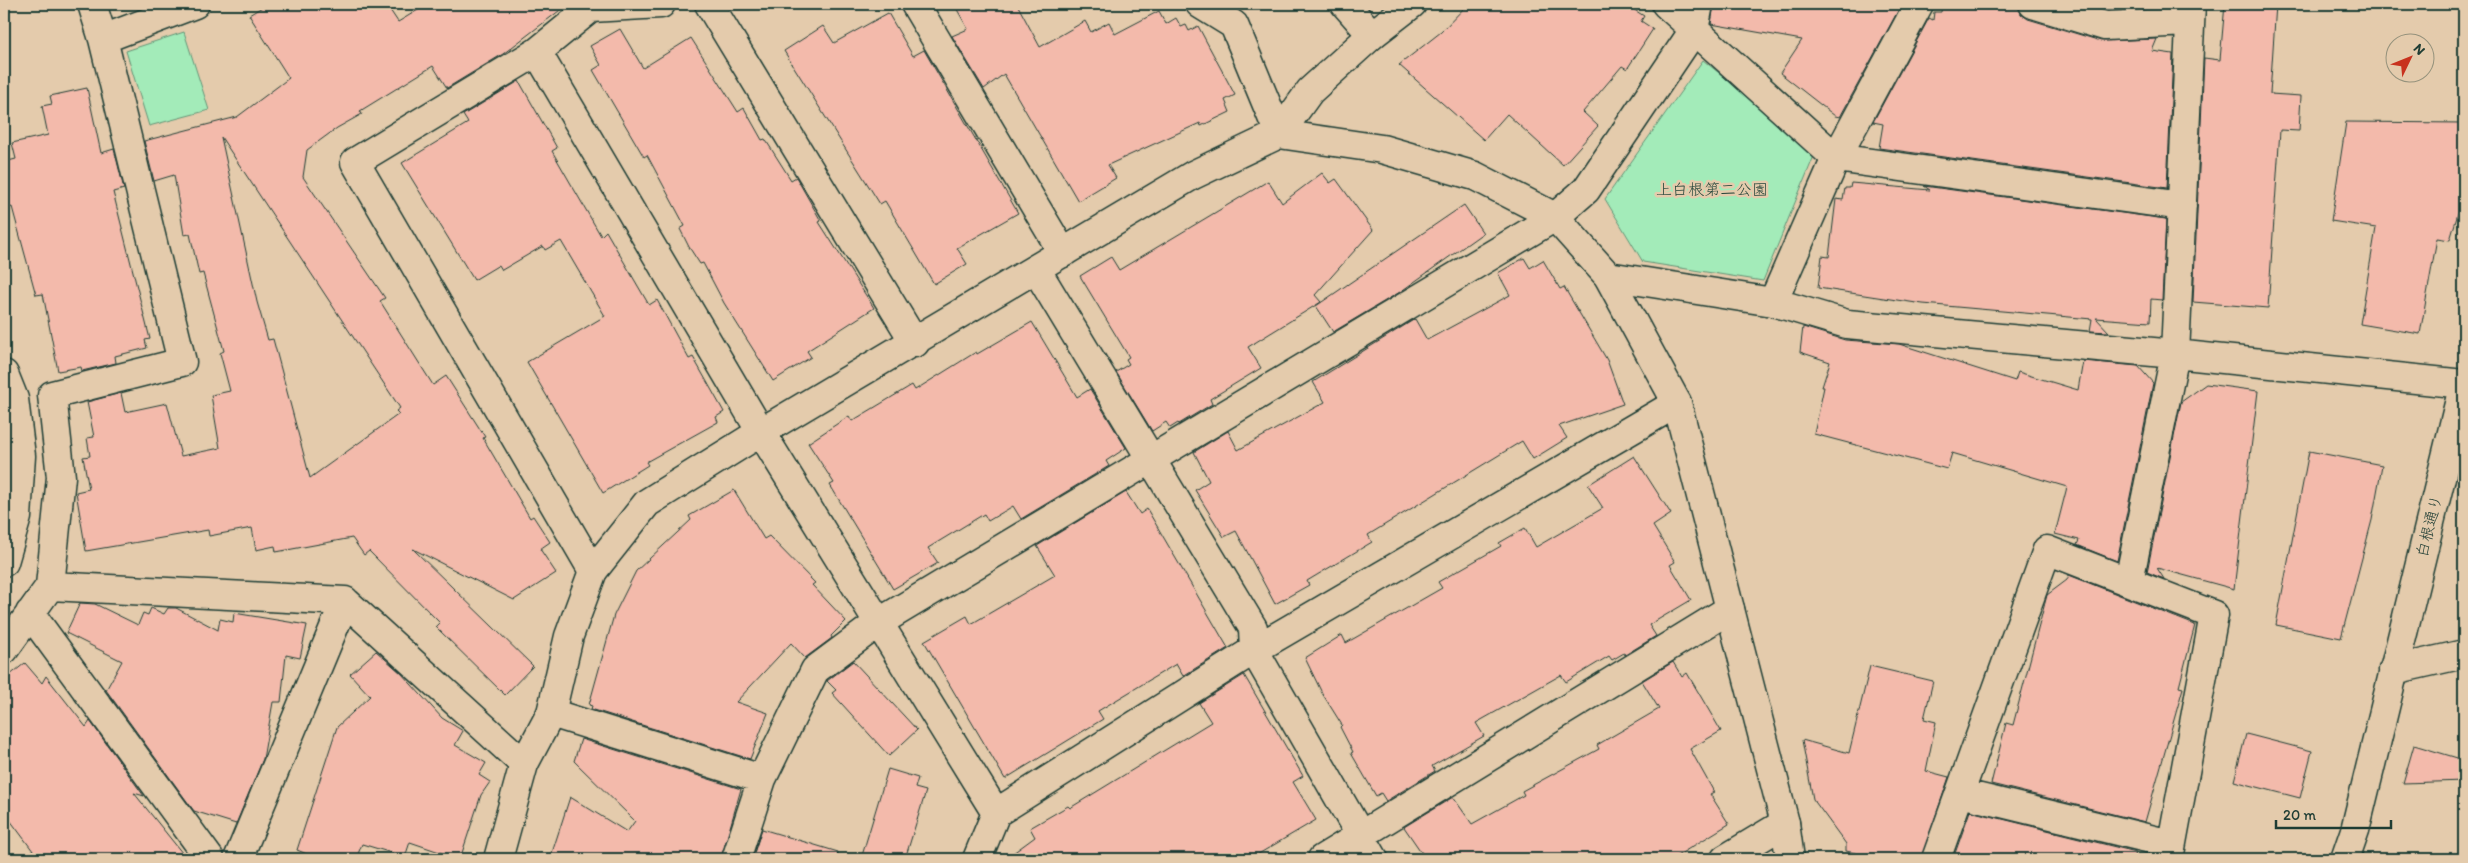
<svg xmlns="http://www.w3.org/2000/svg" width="2468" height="863" font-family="Itim,'Klee One',sans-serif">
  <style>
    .green { fill: #a3ebb9; stroke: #619476 }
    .building { fill: #f3baab; stroke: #1f3d34; fill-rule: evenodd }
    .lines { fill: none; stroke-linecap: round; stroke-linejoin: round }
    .pedestrian-casing { stroke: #1f3d34; stroke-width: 31 }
    .minor-casing { stroke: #1f3d34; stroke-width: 31 }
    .tertiary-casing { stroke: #1f3d34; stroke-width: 31 }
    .pedestrian { stroke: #e4cbac; stroke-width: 28 }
    .minor { stroke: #e4cbac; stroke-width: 28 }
    .tertiary { stroke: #e4cbac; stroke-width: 28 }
    .labels { text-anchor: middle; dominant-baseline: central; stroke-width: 5; stroke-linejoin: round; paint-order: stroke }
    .park-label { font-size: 16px; fill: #26463b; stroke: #e4cbac }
    .street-label { font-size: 16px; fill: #1f3d34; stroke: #e4cbac }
  </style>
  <rect width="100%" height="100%" fill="#e4cbac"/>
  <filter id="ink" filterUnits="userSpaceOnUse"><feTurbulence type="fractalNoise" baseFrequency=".02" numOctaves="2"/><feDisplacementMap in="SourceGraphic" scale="10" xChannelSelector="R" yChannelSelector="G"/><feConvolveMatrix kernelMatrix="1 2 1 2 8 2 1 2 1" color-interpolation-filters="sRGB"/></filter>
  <g filter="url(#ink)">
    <path class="green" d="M184 32 209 110 149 126 126 51Z
      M1703 60 1816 151 1763 281 1643 262 1605 199Z"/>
    <path class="building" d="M267 4H386L398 22 428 4H568L503 54 447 88 433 66 360 111 362 114 337 128 307 150 303 177 385 298 380 301 433 385 446 376 485 437 483 438 530 518 533 516 550 542 540 549 556 573 514 600 413 549 533 666 505 695 436 627 440 623 369 551 364 555 352 538 276 552 275 546 256 550 252 528 209 536 208 530 86 551 76 492 89 489 83 457 90 456 87 438 94 437 87 402 121 393 125 412 167 403 181 456 220 448 211 395 230 391 220 353 224 351 203 273 199 274 190 234 184 235 174 175 154 181 144 141 237 117 289 78 249 15ZM221 137 400 408 396 411 399 414 310 478 273 339 268 340 257 302Z
      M954 4H1017L1040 47 1085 21 1091 32 1109 22 1115 34 1159 11 1166 24 1176 18 1181 27 1186 25 1189 31 1198 26 1235 95 1225 100 1230 112 1201 126 1200 123 1108 165 1116 178 1078 201 1004 74 984 89 952 36 968 29Z
      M1468 4H1625L1644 16 1641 21 1653 29 1627 69 1622 66 1583 112 1598 126 1563 165 1507 114 1484 140 1399 65 1441 32Z
      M1714 4H1882L1899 9 1840 117 1835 116 1780 73 1802 40 1711 24Z
      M1960 4H2018L2021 14 2028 19 2101 41 2157 39 2152 51 2173 54 2167 188 1879 148 1883 124 1873 122 1929 18 1933 20 1934 12H1941L1942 5 1959 7Z
      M2086 4H2171L2169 7 2107 10Z
      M2225 4H2276L2270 94 2301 96 2299 131 2280 130 2268 308 2193 302 2204 58 2220 60Z
      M888 13 913 56 924 50 1018 213 957 248 967 264 934 284 885 201 880 204 784 51 823 26 834 43Z
      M620 29 643 68 691 38 738 112 744 108 762 140 765 139 791 180 796 177 821 221 819 222 874 308 807 351 811 357 773 381 724 303 703 263 700 264 689 247 680 229 685 226 647 155 644 157 593 70 601 65 590 46Z
      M519 81 557 148 552 151 601 236 606 231 649 305 657 300 689 359 693 357 724 412 716 417 718 422 646 462 648 465 603 493 527 362 605 316 561 241 545 250 543 246 502 270 499 265 474 280 402 163 468 123 463 115Z
      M87 88 101 153 114 149 124 189 113 192 150 339 145 340 147 348 115 356 116 363 82 371 81 367 58 371 43 294 36 295 12 207 4 209V162L16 159 12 143 48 135 42 106 52 104 50 96Z
      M2346 122 2464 123 2463 197 2450 240 2437 238 2420 334 2360 324 2376 228 2331 221Z
      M1322 173 1330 183 1336 179 1373 230 1315 295 1321 302 1248 347 1261 368 1210 399 1212 404 1179 424 1178 423 1170 428 1166 422 1152 431 1116 372 1129 364 1126 359 1129 357 1080 276 1111 257 1119 270 1268 181 1282 203Z
      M1851 183 1930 190 1924 186 2166 219 2162 300 2151 299 2150 322 2096 318 2109 332 2090 331 2092 319 1923 304 1818 288 1822 256 1829 257 1836 199 1843 200 1845 188H1850Z
      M1464 205 1483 233 1400 292 1333 332 1316 306Z
      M1524 258 1530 268 1543 260 1560 289 1564 287 1607 360 1623 404 1559 426 1567 438 1533 459 1522 441 1368 535 1372 542 1307 581 1309 585 1275 604 1236 531 1224 537 1195 490 1209 481 1194 452 1228 431 1238 450 1325 402 1313 382 1415 319 1427 340 1510 295 1498 273Z
      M1032 322 1077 397 1090 389 1126 448 1106 461 1109 466 1021 519 1013 506 988 521 984 514 928 548 938 563 893 589 830 485 834 483 808 443 849 416 852 421 912 385 915 390 976 352 977 354Z
      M1803 327 1845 340 1899 344 2015 381 2018 372 2078 390 2083 361 2138 366 2153 383 2117 561 2077 545 2079 540 2055 534 2067 487 1952 453 1947 469 1814 434 1824 387H1822L1830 362 1800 352Z
      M2206 384 2258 391 2234 589 2157 568 2164 579 2147 572 2181 402Z
      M2309 451 2382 465 2372 520 2341 638 2276 625Z
      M1634 456 1671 514 1653 526 1675 562 1670 565 1691 600 1649 625 1656 636 1625 655 1624 653 1612 660 1609 656 1566 682 1561 675 1476 723 1484 736 1432 766 1435 771 1386 801 1381 793 1376 796 1351 753 1353 752 1340 727 1342 725 1322 693 1305 658 1342 635 1346 643 1442 588 1438 582 1501 546 1499 543 1525 528 1536 547 1603 508 1588 485Z
      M734 490 764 539 769 536 815 583 812 585 846 621 831 636 832 638 805 658 791 643 736 702 768 713 750 759 591 709 592 706 589 705 614 615 636 571 691 520 689 516Z
      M1126 492 1140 514 1147 509 1228 648 1183 676 1176 664 1098 711 1103 719 1005 779 924 641 967 616 971 624 1055 575 1037 546Z
      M2069 575 2195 625 2179 687 2183 688 2145 822 1991 784 2006 723 2013 725 2047 595 2067 580Z
      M80 603 95 604 138 625 143 613 148 615 151 608 164 614 168 608H176L218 630 220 619 233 622 234 613 307 625 300 658 286 655 281 702H273L263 759 236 824 194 811 106 690 122 661 66 633Z
      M376 651 401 673 442 718 463 731 455 745 486 763 479 775 490 782 481 795 460 859 410 842 405 857 362 844 356 859H319L297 850 337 727 370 696 350 674Z
      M853 661 917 730 889 756 832 693 836 690 827 681Z
      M1673 662 1682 677 1687 673 1721 731 1690 749 1714 792 1710 794 1729 824 1672 859H1426L1404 827 1453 797 1472 824 1524 795 1522 791 1599 749 1597 745 1659 709 1642 681Z
      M25 663 42 683 46 676 86 727 90 721 144 796 134 793 187 859H39L4 812V680Z
      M1870 666 1933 681 1924 719 1936 722 1926 771 1949 777 1921 859H1883L1846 851V844L1813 799 1802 740 1849 753Z
      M1244 675 1303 776 1293 782 1316 820 1250 859H1005L1035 837 1030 828 1068 806 1070 808 1211 722 1199 703Z
      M2246 734 2312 751 2300 798 2234 781Z
      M581 739 741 789 721 859H550L570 797 627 832 635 821 574 761Z
      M2414 745 2464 760V781L2403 783Z
      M888 769 918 778 915 788 926 791 905 859H861Z
      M1970 811 2136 852 2134 859H1953Z
      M762 829 838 852 837 859H752Z"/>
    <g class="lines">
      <defs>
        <path id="pedestrian" d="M4 374 14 399 21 456 17 517 4 562"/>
        <path id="minor" d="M587 4 591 8 661 4
          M709 4 915 343
          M915 4 1063 253
          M1200 4 1234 25 1279 134
          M1345 4 1372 35
          M1666 4 1836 158 1919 4
          M2033 4 2105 26 2189 22
          M591 8 537 52 355 162 593 571
          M103 39 195 4
          M537 52 761 432 996 813
          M1036 269 1253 628 1254 650 1374 859
          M1608 276 1773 302 1847 324 2175 354 2464 384
          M1773 302 1836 158 2182 206
          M2129 581 2175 354 2191 4
          M50 586 345 601 524 764
          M30 613 210 859
          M4 650 50 586 61 477 52 395 182 362 103 39 92 4
          M551 713 762 779
          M1960 793 2171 844
          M238 859 345 601
          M736 859 762 779 815 670 878 623 1555 217 1586 190 1694 30 1699 4
          M977 859 996 813 1254 650 1677 403
          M1322 859 1730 609
          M1725 859 1785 823
          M1936 859 2047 550 2214 615 2169 859"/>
        <path id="tertiary" d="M1279 134 1310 91 1372 35 1412 4
          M2393 670 2464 654
          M498 859 524 764 551 713 569 636 593 571 647 503 761 432 1193 175 1279 134 1382 149 1475 176 1555 217 1608 276 1677 403 1785 823 1790 859
          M2345 859 2355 830 2464 383"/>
      </defs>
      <use href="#pedestrian" class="pedestrian-casing"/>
      <use href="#minor" class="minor-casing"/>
      <use href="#tertiary" class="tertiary-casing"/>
      <use href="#pedestrian" class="pedestrian"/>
      <use href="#minor" class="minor"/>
      <use href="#tertiary" class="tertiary"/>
    </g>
  </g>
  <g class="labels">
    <g class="park-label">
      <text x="1712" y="189">上白根第二公園</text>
    </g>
    <g class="street-label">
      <text transform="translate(2429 526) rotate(-76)">白根通り</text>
    </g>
  </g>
  <rect width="2468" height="863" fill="none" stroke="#e4cbac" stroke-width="20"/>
  <rect x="10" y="10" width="2448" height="843" fill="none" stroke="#1f3d34" stroke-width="2" filter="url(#ink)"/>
  <g transform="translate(2410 58) rotate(47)"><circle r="24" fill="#e4cbac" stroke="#95927c"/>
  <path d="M0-4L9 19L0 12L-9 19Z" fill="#c8321e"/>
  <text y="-8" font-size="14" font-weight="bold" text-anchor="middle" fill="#1f3d34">N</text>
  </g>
  <path d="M2276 820v8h115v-8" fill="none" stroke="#1f3d34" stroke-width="2.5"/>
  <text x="2283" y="820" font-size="15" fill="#1f3d34" stroke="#e4cbac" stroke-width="4" paint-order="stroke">20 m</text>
</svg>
